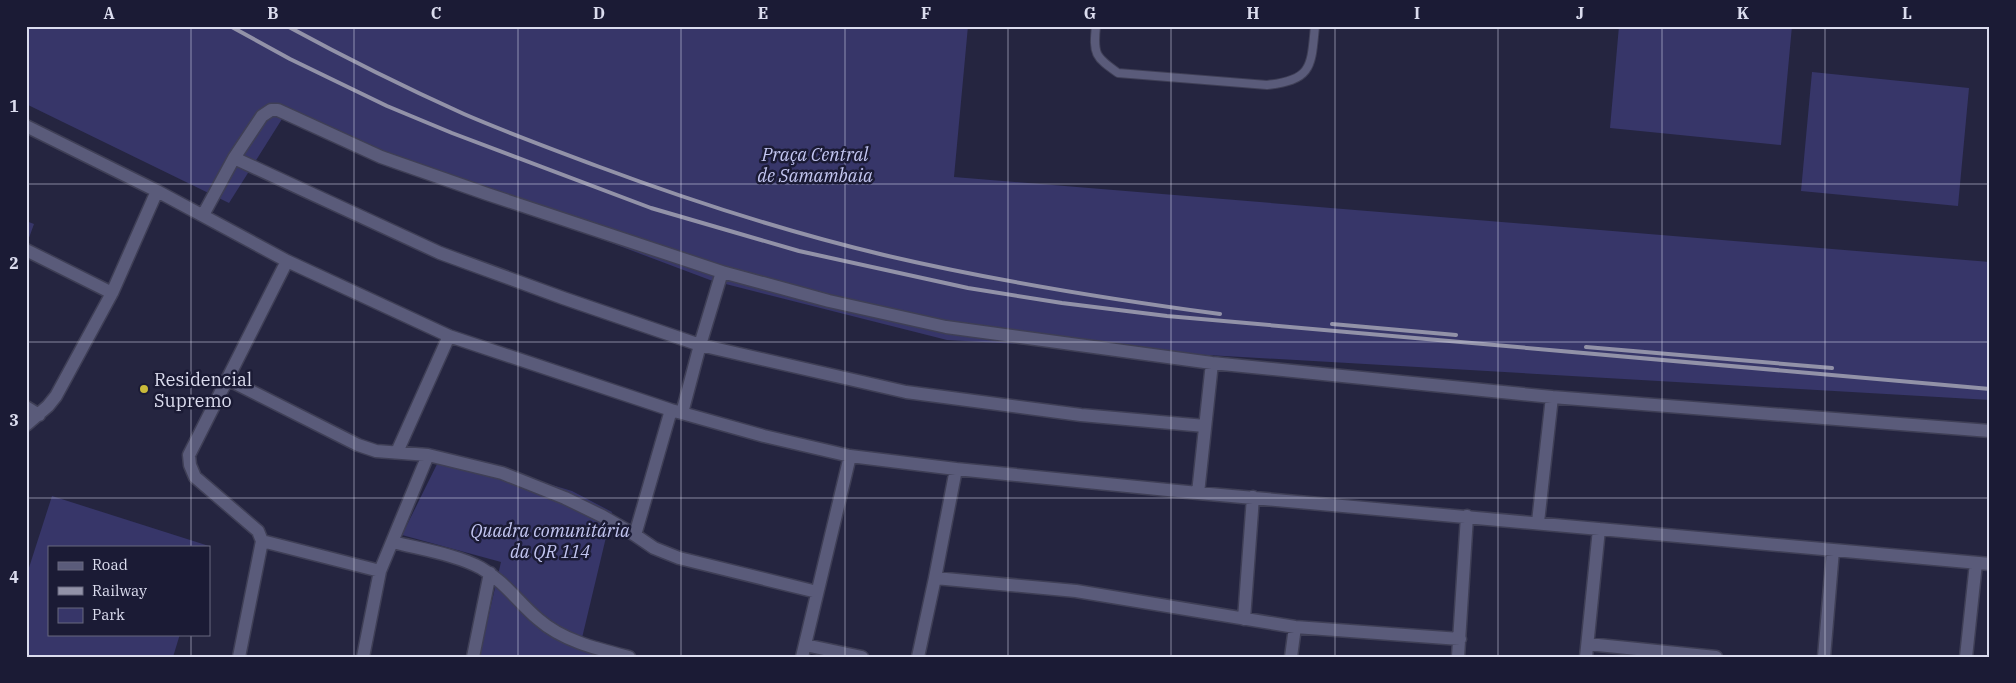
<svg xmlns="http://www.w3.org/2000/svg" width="2016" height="683" font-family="'IBM Plex Serif',serif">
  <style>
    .green { fill: #373669 }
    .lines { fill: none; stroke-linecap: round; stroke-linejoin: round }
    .lane-casing { stroke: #3f3f56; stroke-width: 10 }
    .street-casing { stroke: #3f3f56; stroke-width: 15 }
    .lane { stroke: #5a5b7a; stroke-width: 8 }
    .street { stroke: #5a5b7a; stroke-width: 12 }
    .rail { stroke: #9292a8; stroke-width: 4 }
    .grid { fill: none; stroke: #dbdcee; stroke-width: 1; stroke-opacity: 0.55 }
    .poi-dot { fill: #caba3a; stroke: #1b1b35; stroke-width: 2 }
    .labels { text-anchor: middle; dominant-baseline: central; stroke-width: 5; stroke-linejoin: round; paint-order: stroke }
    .park-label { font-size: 18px; font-style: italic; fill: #c3c6f1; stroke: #1b1b35 }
    .poi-label { font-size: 18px; fill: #dbdcee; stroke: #1b1b35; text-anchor: start }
    .neatline { fill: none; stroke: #dbdcee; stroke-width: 2 }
    .grid-label { font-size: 16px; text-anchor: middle; font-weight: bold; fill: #dbdcee }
  </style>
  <rect width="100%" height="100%" fill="#252540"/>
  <path class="green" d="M26 26H968L954 177 1990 262V400L947 340 710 280 282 119 229 203 26 104Z
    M1619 26H1792L1781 145 1610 128Z
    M1812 72 1969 88 1958 206 1801 191Z
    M26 221 34 224 26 246Z
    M443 452 572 491 612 512 582 638 615 657H479L501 562 402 535Z
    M52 496 209 546 49 547V634H180L173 657H26V577Z"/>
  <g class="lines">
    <defs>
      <path id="lane" d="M1096 26C1093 54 1095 57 1118 73L1267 85C1313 80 1311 66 1315 26"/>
      <path id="street" d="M26 126 157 191 287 261 449 336 671 410 764 436 850 456 956 469 1198 493 1990 564
        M234 158 440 253 563 298 700 345 682 413
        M203 215 234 158 262 116 271 110H278L381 157 487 194 722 272 700 345 906 392 1081 415 1205 426
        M26 250 112 293
        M722 272 829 301 946 327 1212 363 1552 397 1990 431
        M227 379 358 445 376 451 428 455 502 473 565 498 602 516 635 535 654 548 679 558 817 592
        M26 407 39 415
        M26 425 48 406 56 396 112 293 157 191
        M397 452 449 336
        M1198 493 1212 363
        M1538 522 1552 397
        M635 535 671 410
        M262 541 380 571
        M393 542C420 549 458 555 481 568 504 581 518 602 538 619 563 641 597 649 629 657
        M935 578 956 469
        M1244 619 1253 497
        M1588 644 1716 657
        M805 645 862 657
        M239 657 262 541 258 531 195 477 190 465 189 455 287 261
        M363 657 380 571 428 455
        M473 657 490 573
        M802 657 850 456
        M918 657 935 578 1076 591 1295 627 1460 639
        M1291 657 1295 627
        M1458 657 1467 516
        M1586 657 1599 529
        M1824 657 1833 550
        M1966 657 1976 563"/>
    </defs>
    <use href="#lane" class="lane-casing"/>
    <use href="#street" class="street-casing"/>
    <use href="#lane" class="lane"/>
    <use href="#street" class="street"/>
    <path class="rail" d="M230 26 290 59 387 106 452 133 651 208 799 251 968 288 1062 303 1167 316 1990 389
      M287 26C344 57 404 87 464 114 508 133 552 149 597 166 691 201 787 232 884 255 995 281 1108 299 1220 314
      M1332 324 1456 335
      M1586 347 1832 368"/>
  </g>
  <path class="grid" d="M191 26V547M354 26V657M518 26V657M681 26V657M845 26V657M1008 26V657M1171 26V657M1335 26V657M1498 26V657M1662 26V657M1825 26V657M26 184H1990M26 342H1990M26 498H1990M191 634V657"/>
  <circle class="poi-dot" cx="144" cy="389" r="5"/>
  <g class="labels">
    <g class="park-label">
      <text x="815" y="154">Praça Central<tspan x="815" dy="21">de Samambaia</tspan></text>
      <text x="550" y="530">Quadra comunitária<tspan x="550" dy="21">da QR 114</tspan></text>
    </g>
    <g class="poi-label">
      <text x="154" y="379">Residencial<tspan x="154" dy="21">Supremo</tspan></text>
    </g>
  </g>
  <rect width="2016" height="683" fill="none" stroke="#1b1b35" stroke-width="55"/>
  <rect x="48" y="546" width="162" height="90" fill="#1b1b35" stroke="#68687f"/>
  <rect x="58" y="562" width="25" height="8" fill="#5a5b7a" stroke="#68687f"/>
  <text x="92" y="570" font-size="15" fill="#dbdcee">Road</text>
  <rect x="58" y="587" width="25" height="8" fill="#9292a8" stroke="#68687f"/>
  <text x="92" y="596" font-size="15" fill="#dbdcee">Railway</text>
  <rect x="58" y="608" width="25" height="15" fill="#373669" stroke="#68687f"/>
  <text x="92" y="620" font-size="15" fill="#dbdcee">Park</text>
  <rect x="28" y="28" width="1960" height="628" class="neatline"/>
  <g class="grid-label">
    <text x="109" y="19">A</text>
    <text x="273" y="19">B</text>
    <text x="436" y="19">C</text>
    <text x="599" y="19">D</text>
    <text x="763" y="19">E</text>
    <text x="926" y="19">F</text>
    <text x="1090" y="19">G</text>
    <text x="1253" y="19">H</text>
    <text x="1417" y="19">I</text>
    <text x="1580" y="19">J</text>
    <text x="1743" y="19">K</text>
    <text x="1907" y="19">L</text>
    <text x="14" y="112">1</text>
    <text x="14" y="269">2</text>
    <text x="14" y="426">3</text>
    <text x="14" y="583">4</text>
  </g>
</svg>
